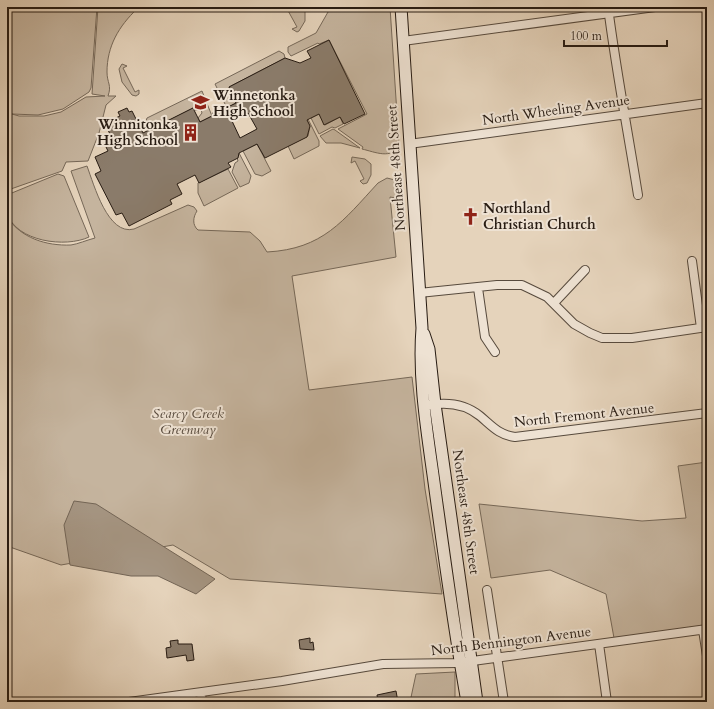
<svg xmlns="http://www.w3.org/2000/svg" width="714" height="709" font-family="Cardo,serif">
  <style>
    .green { fill: #c5b49e; stroke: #766858 }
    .water { fill: #a59582; stroke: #736556 }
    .building { fill: #8a7b6a; stroke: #281c13; fill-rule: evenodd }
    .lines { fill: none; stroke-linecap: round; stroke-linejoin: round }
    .street-casing { stroke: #574a3d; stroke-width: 10 }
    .secondary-casing { stroke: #281c13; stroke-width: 13 }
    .street { stroke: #eee2d3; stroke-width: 8 }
    .secondary { stroke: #eee2d3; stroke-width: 11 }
    .labels { text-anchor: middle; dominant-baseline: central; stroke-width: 4; stroke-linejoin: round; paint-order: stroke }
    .poi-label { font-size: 14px; font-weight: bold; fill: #281c13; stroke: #eee2d3; text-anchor: start }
    .street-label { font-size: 14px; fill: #281c13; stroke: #eee2d3 }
    .park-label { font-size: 14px; font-style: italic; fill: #574a3d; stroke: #eee2d3 }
  </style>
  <rect width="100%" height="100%" fill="#e5d3bb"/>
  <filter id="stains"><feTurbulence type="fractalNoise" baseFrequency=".005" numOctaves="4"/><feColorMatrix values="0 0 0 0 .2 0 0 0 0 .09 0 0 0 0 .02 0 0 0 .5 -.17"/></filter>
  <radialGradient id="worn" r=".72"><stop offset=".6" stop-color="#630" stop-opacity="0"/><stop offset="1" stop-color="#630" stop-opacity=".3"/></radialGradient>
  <path class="green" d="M7 7H97L91 88 89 92 63 109 38 115 12 114 19 116H44L61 112 86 97 105 96 92 94 98 7H135L137 9C119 26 107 46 107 72 107 83 112 85 108 96H116L106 105 99 133 88 161 66 162 62 171 8 190Z
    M286 7H305V21L299 31 297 32 292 29 297 27Z
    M334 7H390L399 145C392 160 375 152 362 149L363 147 338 129 367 114 329 40 319 44 318 43 291 56 288 52V47L316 33 328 12Z
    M279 51 284 54 285 58 229 87 236 103 227 108 215 84Z
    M122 64 127 66 123 68 135 92 139 90V94L136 96 132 95 122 82 119 69Z
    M202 91 212 116 200 122 198 118 202 113 201 110H195L193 108 150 130 146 121 147 118Z
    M319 114 325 125 340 117 343 124 335 128 332 127 319 134 311 118Z
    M308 119 319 141V146L294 159 288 146 308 136 310 126 307 120Z
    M333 129 335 130 360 148 341 143H326L320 136Z
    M257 144 271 171 262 176 255 174 243 151Z
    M239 153 251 176 249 183 240 187 232 172 235 163 238 161 237 158Z
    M352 157 365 159 371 164V175L367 183 363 184 360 181 364 179 355 161 351 163Z
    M87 166C94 185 108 236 134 229L188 205 194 207 197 211C193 217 192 225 198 230L250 232 260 241 267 252C323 249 343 221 378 183L387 178 399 181 402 186V199L390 197 396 257 292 276 309 390 412 377 425 489 442 594 230 579 173 545 61 565 7 546V217C21 238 46 246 71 245 78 244 87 240 95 238L71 171Z
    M228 169 238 188 204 206 198 193V183Z
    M58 174 64 176 89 237C66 248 16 242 7 213 6 208 7 200 7 195Z
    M707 462V625L614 638 606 594 550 570 491 578 479 504 642 521 686 518 678 466Z
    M455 672V702H410L416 674Z"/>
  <path class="water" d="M74 501 96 504 215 579 196 594 158 576H131L70 565 64 525Z"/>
  <path class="building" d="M329 40 365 114 344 124 340 117 324 125 319 114 307 120 310 126 307 137 265 158 257 144 239 153 238 158 228 163 231 167 199 183 195 175 177 184 182 194 170 200 172 204 129 226 122 213 116 215 95 174 101 171 95 157 108 151 105 145 113 141 105 123 120 116 118 112 127 108 129 112 132 111 143 133 193 108 200 122 212 116 214 110 218 112 236 103 229 87 285 58 300 63 311 58 307 51ZM248 113 257 129 240 138 232 121Z
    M310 638V643L313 642 314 650 300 649 299 640Z
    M178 640V644H192L194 660 187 661 186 655 167 658 166 648 171 647 170 641Z
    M396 691 398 702H378L377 695Z"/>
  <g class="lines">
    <defs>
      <path id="street" d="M608 7C616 70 628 132 638 195
        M403 41 655 7
        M409 144 707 103
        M692 261 701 328
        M478 288 485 337 495 352
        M419 293 497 285H522L547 297 574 324 590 333 602 338H632L707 327
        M554 303 585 270
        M430 405C448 402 465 404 480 416 492 426 499 435 515 437L707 413
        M487 590 504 702
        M703 630 707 656
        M599 644 607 702
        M201 693 202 702
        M129 702 282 681 383 664 458 663 707 629"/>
      <path id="secondary" d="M401 7 422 328C418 379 427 431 434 482 444 556 454 629 467 702
        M424 334 429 349 435 404 477 702"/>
    </defs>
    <use href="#street" class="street-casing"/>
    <use href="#secondary" class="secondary-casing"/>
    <use href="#street" class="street"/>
    <use href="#secondary" class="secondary"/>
  </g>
  <defs>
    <symbol id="school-bare" viewBox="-9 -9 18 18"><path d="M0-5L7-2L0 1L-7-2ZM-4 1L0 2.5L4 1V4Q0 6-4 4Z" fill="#8f2418" stroke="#eee2d3" stroke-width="2.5" paint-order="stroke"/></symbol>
    <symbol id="building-bare" viewBox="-9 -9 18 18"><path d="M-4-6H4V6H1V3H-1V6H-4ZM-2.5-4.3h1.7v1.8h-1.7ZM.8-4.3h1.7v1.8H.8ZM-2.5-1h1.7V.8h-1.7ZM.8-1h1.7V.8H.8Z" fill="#8f2418" stroke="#eee2d3" stroke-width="2.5" paint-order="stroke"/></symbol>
    <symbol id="church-bare" viewBox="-9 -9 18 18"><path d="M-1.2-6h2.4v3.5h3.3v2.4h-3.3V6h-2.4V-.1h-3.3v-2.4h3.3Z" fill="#8f2418" stroke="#eee2d3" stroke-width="2.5" paint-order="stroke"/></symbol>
  </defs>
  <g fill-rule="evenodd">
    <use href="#school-bare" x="188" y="90" width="25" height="25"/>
    <use href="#building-bare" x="178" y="120" width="25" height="25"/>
    <use href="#church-bare" x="458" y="204" width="25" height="25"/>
  </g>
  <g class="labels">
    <g class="poi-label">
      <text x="213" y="95">Winnetonka<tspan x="213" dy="16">High School</tspan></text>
      <text x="178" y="124" text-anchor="end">Winnitonka<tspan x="178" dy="16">High School</tspan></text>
      <text x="483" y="208">Northland<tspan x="483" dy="16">Christian Church</tspan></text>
    </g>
    <g class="street-label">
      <text transform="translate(556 110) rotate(-8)">North Wheeling Avenue</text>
      <text transform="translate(396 168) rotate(-94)">Northeast 48th Street</text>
      <text transform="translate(584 415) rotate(-6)">North Fremont Avenue</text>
      <text transform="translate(466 512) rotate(82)">Northeast 48th Street</text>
      <text transform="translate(511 641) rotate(-7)">North Bennington Avenue</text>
    </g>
    <g class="park-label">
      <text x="188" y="413">Searcy Creek<tspan x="188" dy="16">Greenway</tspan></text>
    </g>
  </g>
  <rect width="714" height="709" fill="none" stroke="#e5d3bb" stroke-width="24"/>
  <rect x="8" y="8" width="698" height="693" fill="none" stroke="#281c13" stroke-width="2"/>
  <rect x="12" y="12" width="690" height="685" fill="none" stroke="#281c13"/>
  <path d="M564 40v6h103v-6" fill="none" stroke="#281c13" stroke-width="2"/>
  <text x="570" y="40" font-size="12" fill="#281c13" stroke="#eee2d3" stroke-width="3" paint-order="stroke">100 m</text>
  <rect width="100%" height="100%" filter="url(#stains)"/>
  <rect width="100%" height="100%" fill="url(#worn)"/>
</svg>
